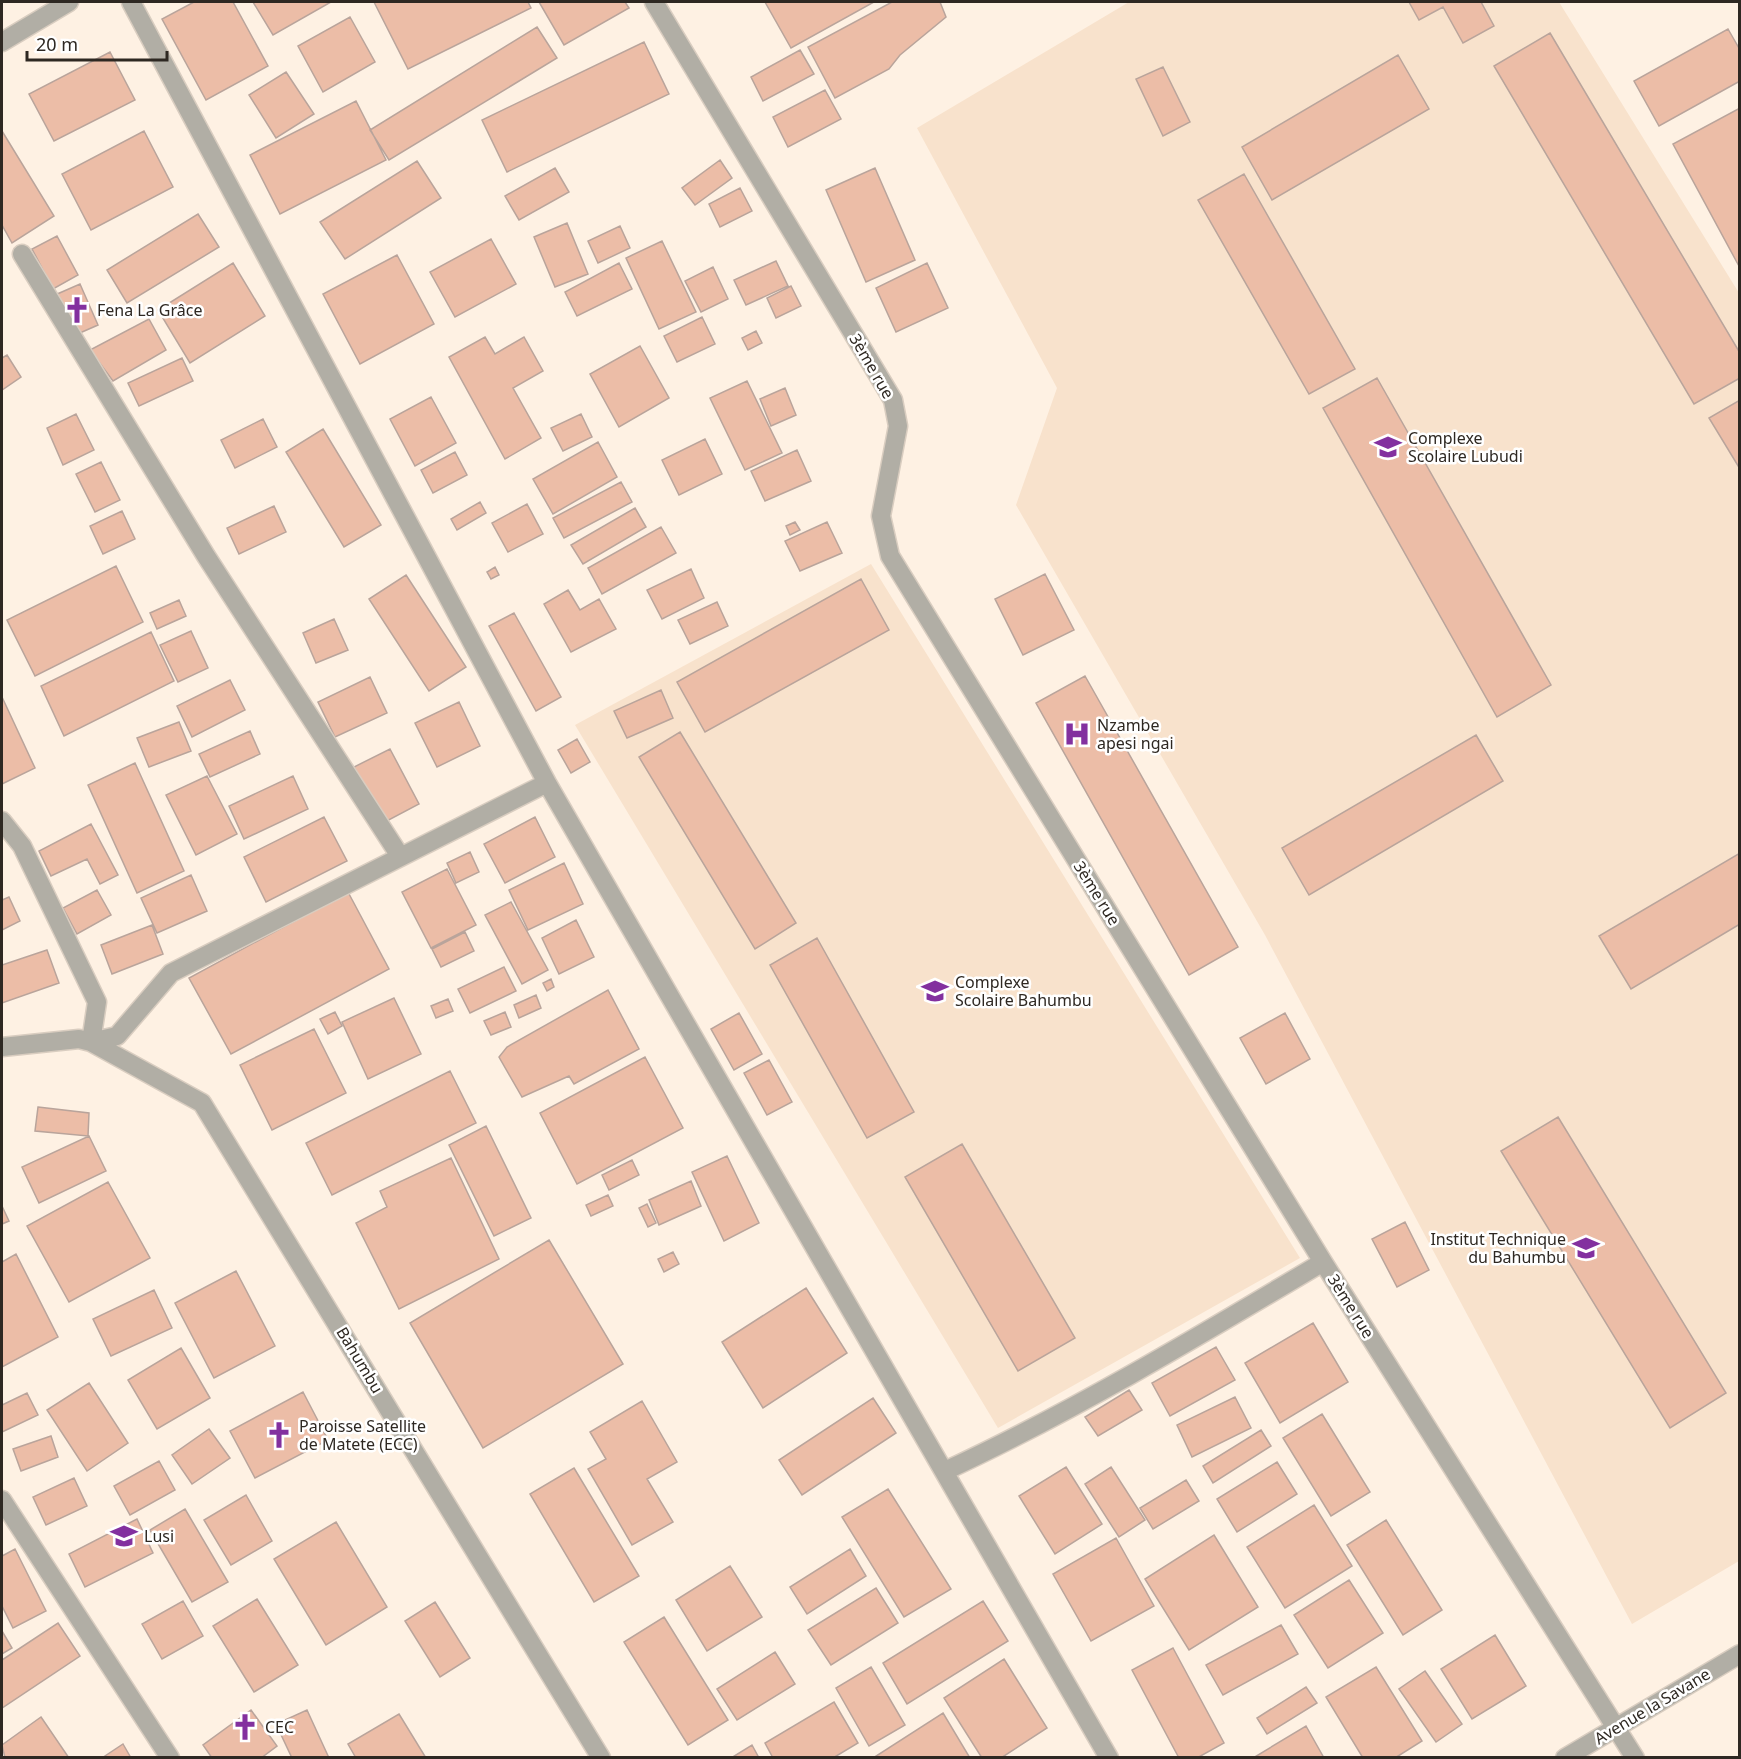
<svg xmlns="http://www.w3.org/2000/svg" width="1741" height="1759" font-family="'Noto Sans',sans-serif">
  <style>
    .built { fill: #f8e2cc }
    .building { fill: #ecbda7; stroke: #b9a49b; stroke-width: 1.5 }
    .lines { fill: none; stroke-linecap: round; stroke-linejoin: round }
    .street-casing { stroke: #d9cdc0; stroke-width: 21 }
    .street { stroke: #b1aea5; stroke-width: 18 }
    .labels { text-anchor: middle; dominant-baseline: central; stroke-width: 5; stroke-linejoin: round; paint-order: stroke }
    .poi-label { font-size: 16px; fill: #2e2822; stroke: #fff; text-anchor: start }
    .street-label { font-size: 16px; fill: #2e2822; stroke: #fff }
  </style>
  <rect width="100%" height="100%" fill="#fef1e3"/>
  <path class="built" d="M1129 2H1559L1739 293V1561L1632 1624 1265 935 1016 505 1057 388 917 128Z
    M871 564 1300 1258 998 1428 575 725Z"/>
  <path class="building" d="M194 2H233L268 66 206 100 162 19Z
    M253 2H331L273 35Z
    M374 2H528L531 8 408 69Z
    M539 2H625L629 8 564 45Z
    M765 2H874L791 48Z
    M892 2H940L946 17 900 55 889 69 835 98 808 47Z
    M1409 2H1481L1494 26 1463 43 1443 7 1419 20Z
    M350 17 375 62 323 92 298 46Z
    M537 27 557 58 389 160 370 130Z
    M1728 29 1740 50V81L1659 126 1634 81Z
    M1550 33 1740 353V378L1694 404 1494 66Z
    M644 42 669 94 507 172 482 120Z
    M800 50 814 74 763 101 751 77Z
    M110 52 135 100 54 141 29 94Z
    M1398 55 1429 109 1272 200 1242 147Z
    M1163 67 1190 122 1163 136 1136 79Z
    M286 72 314 114 276 138 249 95Z
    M825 90 841 119 788 147 773 117Z
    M356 101 386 160 280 214 250 155Z
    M1740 108V268L1673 144Z
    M2 131 54 216 12 243 2 225Z
    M144 131 173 187 91 230 62 174Z
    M720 160 732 178 695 205 682 188Z
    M417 161 441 198 345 259 320 222Z
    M555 168 569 192 519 220 505 196Z
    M875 168 915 260 866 282 826 190Z
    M1244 174 1355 369 1309 394 1198 200Z
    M740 188 752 211 720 227 709 204Z
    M198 214 219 247 127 303 107 270Z
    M567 223 588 274 555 287 534 237Z
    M620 226 630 248 598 263 588 241Z
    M57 236 78 275 53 289 32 249Z
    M491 239 516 284 455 317 430 272Z
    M662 241 696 312 659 329 626 258Z
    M397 255 434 324 360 364 323 294Z
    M776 261 788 286 746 305 734 280Z
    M233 263 265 316 190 363 158 310Z
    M619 263 632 289 577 316 565 292Z
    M927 263 948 308 896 332 876 288Z
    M713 267 728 299 701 312 685 281Z
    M80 284 98 325 73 336 55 295Z
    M791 286 801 306 776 318 767 298Z
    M702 317 715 344 677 362 664 336Z
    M149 319 166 350 113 381 90 350Z
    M756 331 762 343 748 350 742 338Z
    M485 337 495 354 524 337 543 371 513 388 541 438 505 459 449 357Z
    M640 346 669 398 619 427 590 374Z
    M7 355 21 377 2 390V358Z
    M182 358 193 381 139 406 128 383Z
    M1377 378 1551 685 1497 717 1323 408Z
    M747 381 782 453 745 470 710 398Z
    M785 388 796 415 771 426 760 399Z
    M431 397 456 443 415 466 390 419Z
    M1740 400V469L1709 418Z
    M76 414 94 450 63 465 47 428Z
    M581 414 592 437 563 451 551 428Z
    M263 419 277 447 235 468 221 440Z
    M323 429 381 525 344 547 286 452Z
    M705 439 722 474 679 495 662 460Z
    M598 442 617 477 553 514 533 479Z
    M797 450 811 481 765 501 751 471Z
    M455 452 467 475 433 493 421 470Z
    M101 462 120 500 95 512 76 474Z
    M621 482 632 502 564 538 553 518Z
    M480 502 486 513 457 530 451 519Z
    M527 504 543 534 508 552 492 523Z
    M274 506 286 532 239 554 227 528Z
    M635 508 646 527 583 564 571 545Z
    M122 511 135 539 103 554 90 526Z
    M795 522 800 530 790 535 786 526Z
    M827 522 842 553 800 571 785 541Z
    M661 527 676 553 602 594 588 568Z
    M116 566 143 622 35 676 7 620Z
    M495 567 499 575 491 579 487 572Z
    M691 569 704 598 662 619 647 590Z
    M1045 574 1074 630 1023 655 995 599Z
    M406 575 466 667 429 691 369 599Z
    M861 579 889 630 705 732 677 682Z
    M568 590 580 610 599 599 616 629 571 652 544 604Z
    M179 600 186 616 157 629 150 613Z
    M717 602 728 626 690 644 678 620Z
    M514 613 561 697 536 711 489 626Z
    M334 619 348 650 316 663 303 633Z
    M191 631 208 668 178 682 160 645Z
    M151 632 174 681 64 736 41 686Z
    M1085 676 1238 947 1189 975 1036 703Z
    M370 677 387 713 335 737 318 702Z
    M230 680 245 710 192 737 177 706Z
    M661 690 673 718 627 738 614 711Z
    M2 697 35 768 2 784Z
    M459 702 480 746 437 767 415 723Z
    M179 722 191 751 149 767 137 738Z
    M250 731 260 754 210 777 199 754Z
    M680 732 796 923 755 949 639 757Z
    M1476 735 1503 781 1309 895 1282 848Z
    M577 739 590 762 571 773 558 750Z
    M390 749 419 804 383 823 354 767Z
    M135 763 184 871 137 893 88 785Z
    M207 776 237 834 196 855 166 795Z
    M293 776 308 809 244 839 229 806Z
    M324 817 347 861 266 902 244 857Z
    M535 817 555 857 505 883 484 844Z
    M91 824 118 875 100 884 87 859 51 876 39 851Z
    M470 852 479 872 456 883 447 863Z
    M1740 853V924L1631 989 1599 936Z
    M564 863 583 904 528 930 509 890Z
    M447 869 476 925 431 948 402 892Z
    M191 875 207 911 157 933 141 898Z
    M97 890 111 915 77 934 63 908Z
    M348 892 389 969 231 1054 189 978Z
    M9 897 20 921 2 930V900Z
    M511 902 548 970 522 984 485 915Z
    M576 920 594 957 559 974 542 938Z
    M152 925 163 954 112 974 101 945Z
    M465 932 474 951 441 967 432 949Z
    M817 938 914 1112 867 1138 770 965Z
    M47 950 59 983 2 1003V965Z
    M504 967 516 991 470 1013 458 989Z
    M551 979 554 987 547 991 543 983Z
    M608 990 639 1049 574 1084 569 1076 522 1097 499 1057 507 1047Z
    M536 995 541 1008 519 1018 514 1005Z
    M394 998 421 1054 368 1079 342 1022Z
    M448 999 453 1011 436 1018 431 1006Z
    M335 1012 342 1026 328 1034 320 1019Z
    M505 1012 511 1027 491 1035 484 1021Z
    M739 1013 762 1054 734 1070 711 1029Z
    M1285 1013 1310 1059 1266 1084 1240 1038Z
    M314 1029 346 1093 272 1130 240 1065Z
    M645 1057 683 1128 577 1184 540 1113Z
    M769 1060 792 1102 767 1115 744 1073Z
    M450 1071 476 1123 332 1195 306 1143Z
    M38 1107 89 1113 88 1136 35 1131Z
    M1558 1117 1726 1393 1670 1428 1501 1151Z
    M486 1126 531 1218 494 1236 449 1145Z
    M89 1136 106 1171 39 1203 22 1167Z
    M962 1144 1075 1338 1018 1371 905 1177Z
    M727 1156 759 1223 724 1241 692 1172Z
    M451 1158 499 1259 399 1309 356 1223 387 1207 380 1191Z
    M632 1160 639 1175 609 1190 602 1175Z
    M691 1181 701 1206 659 1225 649 1200Z
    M108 1182 150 1258 69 1302 27 1226Z
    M608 1195 613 1206 591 1216 586 1205Z
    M647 1204 656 1223 648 1227 639 1208Z
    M2 1206 9 1221 2 1224Z
    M1405 1222 1429 1270 1397 1287 1372 1239Z
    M549 1240 623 1364 483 1448 410 1323Z
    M673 1252 679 1264 664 1272 658 1259Z
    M16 1254 58 1337 2 1367V1262Z
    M236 1271 275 1346 214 1378 175 1303Z
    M806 1288 847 1353 763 1408 722 1342Z
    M154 1290 172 1328 111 1356 93 1319Z
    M1313 1323 1348 1382 1280 1423 1245 1363Z
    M1216 1347 1235 1380 1170 1416 1152 1383Z
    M181 1348 210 1398 157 1429 128 1380Z
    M89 1383 128 1443 87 1471 47 1410Z
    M1129 1390 1142 1410 1098 1436 1085 1417Z
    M303 1392 328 1440 255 1478 230 1431Z
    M27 1393 38 1415 2 1432V1405Z
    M1235 1397 1251 1428 1192 1457 1177 1425Z
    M873 1398 896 1433 802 1495 779 1460Z
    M642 1401 677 1462 647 1479 673 1522 632 1545 588 1469 606 1459 590 1432Z
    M1322 1414 1370 1492 1331 1516 1283 1438Z
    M209 1429 230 1458 192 1484 172 1455Z
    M1261 1430 1271 1446 1213 1483 1203 1466Z
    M51 1436 58 1457 21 1471 13 1449Z
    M159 1461 175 1490 130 1515 114 1486Z
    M1277 1462 1297 1494 1237 1532 1217 1499Z
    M1066 1467 1102 1524 1055 1554 1019 1496Z
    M1111 1467 1145 1520 1119 1537 1085 1484Z
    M574 1468 639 1576 594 1602 530 1494Z
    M74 1478 87 1506 46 1525 33 1497Z
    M1186 1480 1199 1501 1153 1529 1140 1508Z
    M888 1489 951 1589 904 1617 842 1517Z
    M246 1495 272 1541 231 1565 204 1520Z
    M1314 1505 1352 1566 1285 1608 1247 1547Z
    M185 1509 228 1582 192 1602 150 1530Z
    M137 1519 153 1553 85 1587 69 1554Z
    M1386 1520 1442 1610 1403 1635 1347 1545Z
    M336 1522 387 1607 326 1645 274 1559Z
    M1214 1535 1258 1607 1189 1650 1145 1579Z
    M1116 1538 1154 1606 1091 1641 1053 1574Z
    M15 1549 46 1611 13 1628 2 1606V1556Z
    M850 1549 866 1576 807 1614 790 1587Z
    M730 1566 762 1617 707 1651 676 1600Z
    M1349 1580 1383 1633 1328 1668 1294 1615Z
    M876 1588 898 1623 831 1665 808 1630Z
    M257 1599 298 1665 254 1692 213 1626Z
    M183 1601 203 1636 162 1659 142 1624Z
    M983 1601 1008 1641 907 1704 883 1663Z
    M435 1602 470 1658 440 1677 405 1621Z
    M664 1617 728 1720 688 1745 624 1642Z
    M58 1623 80 1656 2 1708V1660Z
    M1281 1625 1298 1654 1223 1695 1206 1665Z
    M2 1631 12 1648 2 1654Z
    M1495 1635 1526 1686 1472 1719 1441 1669Z
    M1173 1648 1224 1743 1197 1758H1179L1132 1670Z
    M775 1652 795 1684 737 1720 717 1689Z
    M1004 1659 1047 1728 1001 1758H982L944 1698Z
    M871 1667 905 1725 869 1746 836 1688Z
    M1376 1667 1422 1741 1395 1758H1363L1326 1697Z
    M1425 1671 1462 1724 1436 1742 1399 1689Z
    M1306 1687 1317 1703 1267 1734 1257 1718Z
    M834 1702 858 1743 833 1758H773L765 1743Z
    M251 1710 277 1746 261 1758H212L203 1745Z
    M307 1710 329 1758H292L276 1724Z
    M943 1713 970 1758H873Z
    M399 1714 426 1758H356L348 1744Z
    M41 1717 69 1758H5L2 1745Z
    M1306 1726 1324 1758H1253Z
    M123 1744 131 1758H102Z
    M752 1745 759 1758H731Z"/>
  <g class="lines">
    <defs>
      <path id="street" d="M131 2 547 783 1109 1758
        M654 2 893 400 898 426 881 516 890 556 1323 1262 1635 1758
        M2 42 69 2
        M22 254 206 556 400 856
        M2 821 22 846 97 1002 91 1042
        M91 1042 117 1036 171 973 547 783
        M2 1047 79 1039 91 1042 202 1103 601 1758
        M945 1471C1076 1410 1199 1336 1323 1262
        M2 1500 170 1758
        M1565 1758 1740 1654"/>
    </defs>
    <use href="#street" class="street-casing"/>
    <use href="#street" class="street"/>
  </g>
  <defs>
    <symbol id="church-bare" viewBox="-9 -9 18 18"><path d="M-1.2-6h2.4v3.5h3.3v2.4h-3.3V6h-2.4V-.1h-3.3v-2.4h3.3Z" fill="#83309f" stroke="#fff" stroke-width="2.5" paint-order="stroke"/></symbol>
    <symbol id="school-bare" viewBox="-9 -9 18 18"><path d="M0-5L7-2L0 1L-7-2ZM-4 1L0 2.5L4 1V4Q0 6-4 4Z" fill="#83309f" stroke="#fff" stroke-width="2.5" paint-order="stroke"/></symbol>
    <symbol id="hospital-bare" viewBox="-9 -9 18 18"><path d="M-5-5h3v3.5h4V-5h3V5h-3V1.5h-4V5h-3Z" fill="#83309f" stroke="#fff" stroke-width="2.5" paint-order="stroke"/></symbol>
  </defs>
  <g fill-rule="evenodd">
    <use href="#church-bare" x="58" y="291" width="38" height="38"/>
    <use href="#school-bare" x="1369" y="428" width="38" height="38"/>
    <use href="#hospital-bare" x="1058" y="715" width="38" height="38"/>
    <use href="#school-bare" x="916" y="972" width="38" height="38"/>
    <use href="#school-bare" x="1567" y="1229" width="38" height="38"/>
    <use href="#church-bare" x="260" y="1416" width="38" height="38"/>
    <use href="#school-bare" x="105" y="1517" width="38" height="38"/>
    <use href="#church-bare" x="226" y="1708" width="38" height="38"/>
  </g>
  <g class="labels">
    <g class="poi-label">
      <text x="97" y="310">Fena La Grâce</text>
      <text x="1408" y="438">Complexe<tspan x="1408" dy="18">Scolaire Lubudi</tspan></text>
      <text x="1097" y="725">Nzambe<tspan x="1097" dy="18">apesi ngai</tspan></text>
      <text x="955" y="982">Complexe<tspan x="955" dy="18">Scolaire Bahumbu</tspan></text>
      <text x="1566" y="1239" text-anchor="end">Institut Technique<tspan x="1566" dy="18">du Bahumbu</tspan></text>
      <text x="299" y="1426">Paroisse Satellite<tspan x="299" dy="18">de Matete (ECC)</tspan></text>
      <text x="144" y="1536">Lusi</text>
      <text x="265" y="1727">CEC</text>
    </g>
    <g class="street-label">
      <text transform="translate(872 366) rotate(60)">3ème rue</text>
      <text transform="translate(1097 893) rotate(58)">3ème rue</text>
      <text transform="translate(1351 1306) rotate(58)">3ème rue</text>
      <text transform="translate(360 1360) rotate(59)">Bahumbu</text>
      <text transform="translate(1652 1706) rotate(-31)">Avenue la Savane</text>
    </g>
  </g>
  <rect width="1741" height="1759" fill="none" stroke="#2e2822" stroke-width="6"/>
  <path d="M27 51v9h140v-9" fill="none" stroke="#2e2822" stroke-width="3"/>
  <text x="36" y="51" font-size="18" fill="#2e2822" stroke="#ffffff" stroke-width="4.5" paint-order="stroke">20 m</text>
</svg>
